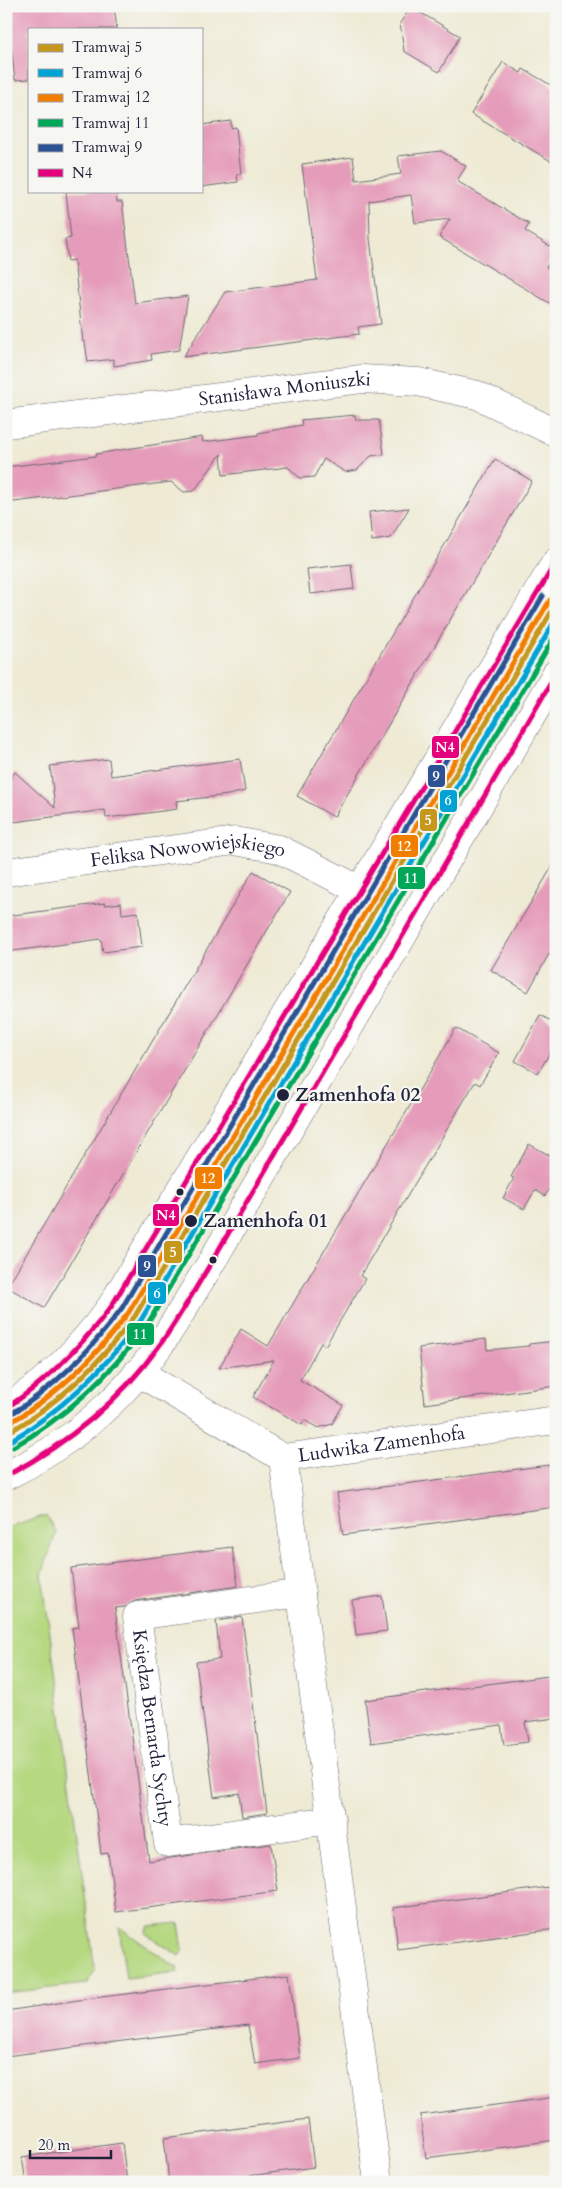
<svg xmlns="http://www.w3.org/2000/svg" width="562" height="2188" font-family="Cardo,serif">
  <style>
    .green { fill: #b5d880; stroke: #6c7d5e }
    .building { fill: #e59cba }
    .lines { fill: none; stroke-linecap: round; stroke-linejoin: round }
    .minor-casing { stroke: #696871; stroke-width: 29 }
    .minor { stroke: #fff; stroke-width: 28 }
    .bus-1-casing { stroke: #f6f6f2; stroke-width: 9 }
    .bus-1 { stroke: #e5007d; stroke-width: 5 }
    .tram-1-casing { stroke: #f6f6f2; stroke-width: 9 }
    .tram-2-casing { stroke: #f6f6f2; stroke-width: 9 }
    .tram-3-casing { stroke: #f6f6f2; stroke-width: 9 }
    .tram-4-casing { stroke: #f6f6f2; stroke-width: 9 }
    .tram-5-casing { stroke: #f6f6f2; stroke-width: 9 }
    .tram-1 { stroke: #c5971d; stroke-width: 5 }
    .tram-2 { stroke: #00a3d4; stroke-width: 5 }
    .tram-3 { stroke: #f27e00; stroke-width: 5 }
    .tram-4 { stroke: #00a759; stroke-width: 5 }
    .tram-5 { stroke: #2c5294; stroke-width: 5 }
    .stop-dot { fill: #22223b; stroke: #f6f6f2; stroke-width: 2 }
    .labels { text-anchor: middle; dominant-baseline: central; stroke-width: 4.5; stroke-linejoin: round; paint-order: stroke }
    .street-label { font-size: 19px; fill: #22223b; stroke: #f6f6f2 }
    .stop-label { font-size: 19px; font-weight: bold; fill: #22223b; stroke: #f6f6f2; text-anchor: start }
    .line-badge { stroke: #f6f6f2; stroke-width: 2 }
    .badge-label { font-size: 14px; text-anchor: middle; font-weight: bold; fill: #fff }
  </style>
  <rect width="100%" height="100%" fill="#f6f6f2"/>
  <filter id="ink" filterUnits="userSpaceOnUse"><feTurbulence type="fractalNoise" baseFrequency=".02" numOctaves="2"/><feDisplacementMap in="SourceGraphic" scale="10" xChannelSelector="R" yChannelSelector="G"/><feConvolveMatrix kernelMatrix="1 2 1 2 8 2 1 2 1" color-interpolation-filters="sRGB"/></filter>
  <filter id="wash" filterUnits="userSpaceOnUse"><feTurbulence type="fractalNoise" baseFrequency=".0096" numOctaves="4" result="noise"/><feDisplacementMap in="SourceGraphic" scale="20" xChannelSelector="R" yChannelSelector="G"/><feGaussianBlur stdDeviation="1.12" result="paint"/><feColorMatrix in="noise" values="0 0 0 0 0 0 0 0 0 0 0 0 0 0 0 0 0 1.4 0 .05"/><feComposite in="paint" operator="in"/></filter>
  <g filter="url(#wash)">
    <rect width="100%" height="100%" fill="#eeead4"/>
    <path class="green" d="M46 1515 56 1533 42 1574 95 1971 86 1984 6 1993V1529Z
      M179 1923 183 1950 179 1956 145 1933 149 1926Z
      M119 1927 179 1969 178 1972 126 1978Z"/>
    <g id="blocks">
      <path class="building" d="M6 6H114L117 29H29V79L15 80Z
        M411 7 460 36 439 72 404 51 400 23Z
        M503 62 521 73 523 69 556 88V164L471 114Z
        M231 121V128L236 127 241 174H237L238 182 201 187V125Z
        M441 151 466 166 457 181 529 224 525 231 556 250 546 267 556 272V307L439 237 450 219 415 223 411 195 369 201 370 239 381 324 358 327 359 334 183 357 225 292 317 280 302 164 353 157 356 180 401 174 398 156Z
        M66 191H116L117 202H122L135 303 188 296 179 350 151 354 152 360 114 366V359L88 362 85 342H83L74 260 68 261 65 239 71 238Z
        M355 415 356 420H379L384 454 371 456 357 470 345 472 324 459 314 477 300 478 288 467 223 475 221 454 194 491 184 492 171 482 6 503V467L96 456V454L202 437 203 442 258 435V433L302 425 301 420Z
        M495 459 532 481 334 817 297 796Z
        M409 508 391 538 372 541 369 512Z
        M351 564 354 589 310 594 307 569Z
        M109 759 111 776 240 759 245 791 228 795 176 801 177 809 148 813 106 818 105 810 6 823V784L15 772 55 808 50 766Z
        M556 860V958L549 954 528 992 491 970Z
        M253 871 290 892 44 1308 7 1287Z
        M105 903V905L121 903 122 914 138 912 142 947 103 952 101 939 6 952V916Z
        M540 1015 556 1024V1042L538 1073 515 1061Z
        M456 1028 499 1053 480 1085 475 1082 360 1276 365 1279 325 1346 321 1343 300 1380 343 1405 332 1424 318 1428 304 1420 302 1425 253 1397 274 1360 219 1368 241 1329 268 1346Z
        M529 1144 556 1159V1178L545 1196 535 1190 524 1209 503 1198 514 1178 511 1177Z
        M486 1339 487 1350 529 1346V1344L556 1341V1386L425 1404 419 1348Z
        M556 1464V1507L343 1535 337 1493Z
        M232 1547 238 1586 135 1601 125 1607 115 1608 121 1656 149 1861 271 1844 278 1891 116 1912 108 1853 101 1854 97 1820 72 1628 79 1627 71 1568Z
        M382 1596 387 1631 356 1635 352 1600Z
        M242 1617 267 1813 242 1817 239 1793 214 1797 196 1662 220 1659 216 1621Z
        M556 1675V1718L525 1722 528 1742 504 1745 501 1725 371 1743 365 1700Z
        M556 1886V1929L398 1950 393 1908Z
        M289 1974 300 2058 255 2064 248 2025 6 2056V2011L85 1999Z
        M556 2097V2140L426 2158 420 2115Z
        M308 2119 314 2167 205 2182H169L164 2138Z
        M122 2143 127 2182H26L22 2157Z"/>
    </g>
  </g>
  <g filter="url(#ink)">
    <use href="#blocks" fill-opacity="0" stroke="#696871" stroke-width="1"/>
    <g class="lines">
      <defs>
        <g id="minor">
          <path id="s1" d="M6 424 362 379 418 382 477 395 556 433"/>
          <path id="s2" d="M6 872 235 841 279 849 360 890"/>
          <path id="s3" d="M138 1372 283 1458 556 1420"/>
          <path d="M6 1408C49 1382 81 1347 111 1307L556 562"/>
          <path d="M283 1458 378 2182"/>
          <path d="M6 1476C66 1447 121 1401 159 1346 177 1321 191 1294 208 1268L556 674"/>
          <path id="s4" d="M301 1593 137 1616 168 1843 331 1820"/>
        </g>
      </defs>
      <use href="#minor" class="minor-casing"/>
      <use href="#minor" class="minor"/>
      <defs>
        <path id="bus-1" d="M6 1408C48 1381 81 1346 111 1307L556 562
          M6 1476C67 1444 119 1402 159 1346 177 1321 192 1294 208 1268L556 674"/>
      </defs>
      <use href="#bus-1" class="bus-1-casing"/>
      <use href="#bus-1" class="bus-1"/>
      <defs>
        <path id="tram-1" d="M6 1434C59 1404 99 1364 135 1316L556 604"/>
        <path id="tram-2" d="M10 1441C63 1410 104 1370 141 1320L556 619"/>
        <path id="tram-3" d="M6 1425C56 1397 95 1358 129 1312L550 600"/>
        <path id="tram-4" d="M13 1447C68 1416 110 1375 147 1325L556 634"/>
        <path id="tram-5" d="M6 1417C54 1389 90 1351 122 1308L543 596"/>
      </defs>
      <use href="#tram-1" class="tram-1-casing"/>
      <use href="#tram-2" class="tram-2-casing"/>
      <use href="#tram-3" class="tram-3-casing"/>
      <use href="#tram-4" class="tram-4-casing"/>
      <use href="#tram-5" class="tram-5-casing"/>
      <use href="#tram-1" class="tram-1"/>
      <use href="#tram-2" class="tram-2"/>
      <use href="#tram-3" class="tram-3"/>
      <use href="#tram-4" class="tram-4"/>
      <use href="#tram-5" class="tram-5"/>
    </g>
  </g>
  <g class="stop-dot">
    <circle cx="283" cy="1095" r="7"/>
    <circle cx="180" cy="1192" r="4.5"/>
    <circle cx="191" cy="1221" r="7"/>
    <circle cx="213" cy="1260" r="4.5"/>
  </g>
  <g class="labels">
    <g class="street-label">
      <text stroke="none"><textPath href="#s1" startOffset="281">Stanisława Moniuszki</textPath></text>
      <text stroke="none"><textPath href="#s2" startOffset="184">Feliksa Nowowiejskiego</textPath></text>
      <text stroke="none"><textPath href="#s3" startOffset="268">Ludwika Zamenhofa</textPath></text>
      <text stroke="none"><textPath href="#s4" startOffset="279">Księdza Bernarda Sychty</textPath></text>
    </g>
    <g class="stop-label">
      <text x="295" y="1095">Zamenhofa 02</text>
      <text x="203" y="1221">Zamenhofa 01</text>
    </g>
  </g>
  <g class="line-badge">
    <rect x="431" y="735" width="29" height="24" rx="5" fill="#e5007d"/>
    <rect x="427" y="764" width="19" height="24" rx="5" fill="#2c5294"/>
    <rect x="439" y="789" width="19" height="24" rx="5" fill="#00a3d4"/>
    <rect x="419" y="808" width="19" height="24" rx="5" fill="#c5971d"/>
    <rect x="390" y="834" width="29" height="24" rx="5" fill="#f27e00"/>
    <rect x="397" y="866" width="29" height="24" rx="5" fill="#00a759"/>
    <rect x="194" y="1166" width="29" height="24" rx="5" fill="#f27e00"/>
    <rect x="152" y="1203" width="28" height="24" rx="5" fill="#e5007d"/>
    <rect x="163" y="1240" width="20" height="24" rx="5" fill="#c5971d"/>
    <rect x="137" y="1254" width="20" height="24" rx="5" fill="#2c5294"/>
    <rect x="147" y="1281" width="20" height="24" rx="5" fill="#00a3d4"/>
    <rect x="126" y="1322" width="29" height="24" rx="5" fill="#00a759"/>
  </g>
  <g class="badge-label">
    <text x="445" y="752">N4</text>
    <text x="436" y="781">9</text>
    <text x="448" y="805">6</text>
    <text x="428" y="825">5</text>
    <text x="404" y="851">12</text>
    <text x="411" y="883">11</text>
    <text x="208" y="1183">12</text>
    <text x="166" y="1220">N4</text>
    <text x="173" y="1257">5</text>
    <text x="147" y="1271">9</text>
    <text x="157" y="1298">6</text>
    <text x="140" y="1339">11</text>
  </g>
  <rect width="562" height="2188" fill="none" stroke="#f6f6f2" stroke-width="25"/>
  <rect x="28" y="28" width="175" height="165" fill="#f6f6f2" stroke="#a1a1a9"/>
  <rect x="38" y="44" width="25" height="8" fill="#c5971d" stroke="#a1a1a9"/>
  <text x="72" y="52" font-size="15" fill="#22223b">Tramwaj 5</text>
  <rect x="38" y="69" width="25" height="8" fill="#00a3d4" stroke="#a1a1a9"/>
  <text x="72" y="78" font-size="15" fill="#22223b">Tramwaj 6</text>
  <rect x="38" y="94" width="25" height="8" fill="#f27e00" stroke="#a1a1a9"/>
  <text x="72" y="102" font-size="15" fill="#22223b">Tramwaj 12</text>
  <rect x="38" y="119" width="25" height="8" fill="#00a759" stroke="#a1a1a9"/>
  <text x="72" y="128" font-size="15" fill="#22223b">Tramwaj 11</text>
  <rect x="38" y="144" width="25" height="8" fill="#2c5294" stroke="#a1a1a9"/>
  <text x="72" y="152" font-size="15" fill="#22223b">Tramwaj 9</text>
  <rect x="38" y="169" width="25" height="8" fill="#e5007d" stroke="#a1a1a9"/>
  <text x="72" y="178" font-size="15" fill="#22223b">N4</text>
  <path d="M30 2150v8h81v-8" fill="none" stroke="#22223b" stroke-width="2.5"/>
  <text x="38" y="2150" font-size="15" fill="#22223b" stroke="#f6f6f2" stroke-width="4" paint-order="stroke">20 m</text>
</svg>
